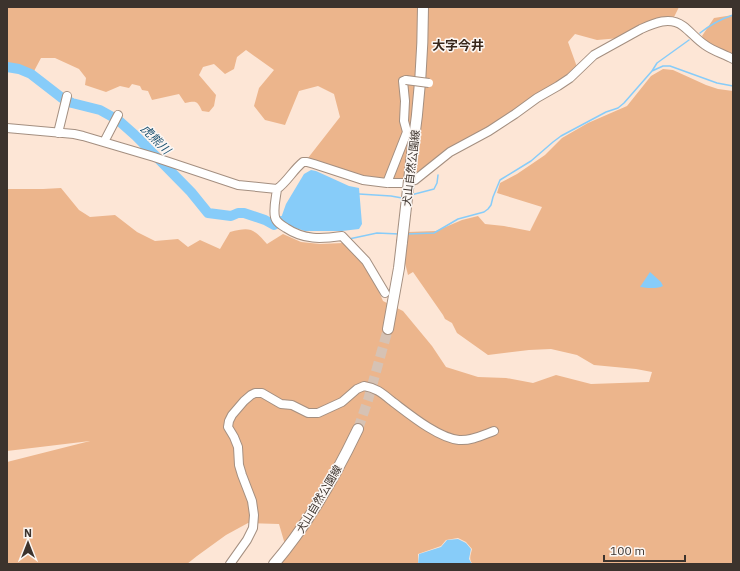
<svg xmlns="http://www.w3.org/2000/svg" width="740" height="571" font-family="'IBM Plex Sans','Noto Sans JP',sans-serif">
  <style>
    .green { fill: #ecb58c }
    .water { fill: #87ccf9 }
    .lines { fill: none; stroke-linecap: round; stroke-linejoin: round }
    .stream { stroke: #87ccf9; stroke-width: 1.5 }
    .river { stroke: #87ccf9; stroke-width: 10 }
    .major-tunnel { stroke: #d6c2b4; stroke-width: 10; stroke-dasharray: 10 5; stroke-linecap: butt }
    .minor-casing { stroke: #a48f80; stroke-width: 10 }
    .major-casing { stroke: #a48f80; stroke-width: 12 }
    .minor { stroke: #fff; stroke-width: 8 }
    .major { stroke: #fff; stroke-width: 10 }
    .minor-bridge-casing { stroke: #a48f80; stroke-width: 10; stroke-linecap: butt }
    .major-bridge-casing { stroke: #a48f80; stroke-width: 12; stroke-linecap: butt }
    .minor-bridge { stroke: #fff; stroke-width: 8 }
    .major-bridge { stroke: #fff; stroke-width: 10 }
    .labels { text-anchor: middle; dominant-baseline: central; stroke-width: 3; stroke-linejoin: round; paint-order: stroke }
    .street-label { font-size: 11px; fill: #3c332d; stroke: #fcf7f4 }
    .water-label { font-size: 12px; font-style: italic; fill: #1e5371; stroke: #fcf7f4 }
    .quarter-label { font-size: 13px; font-weight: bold; fill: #38271b; stroke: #fcf7f4 }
  </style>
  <rect width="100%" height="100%" fill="#fde6d6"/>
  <path class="green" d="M70 7H679L674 17 648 23 620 38 597 40 575 34 568 42 577 67 567 77 417 176C409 177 400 180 392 180 363 181 335 169 308 158L340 117 334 94 318 86 299 91 285 125 265 120 254 106 259 88 274 70 246 50 237 57 234 69 225 74 214 64 203 67 199 75 216 95 214 106 209 112 202 111C197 100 196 101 185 103L179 94 152 100 148 91 142 90 140 86 132 84 129 88 120 86 106 92 85 85 86 78 79 69 55 58H41L33 73 22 68 7 65V8Z
    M733 15V57L706 43 702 36 714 18Z
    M663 69 673 70 706 85 718 89 733 91V564H473C468 560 471 554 472 549L466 542 458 538 446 540 441 546 418 554V564H279L286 548 279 524 248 523 226 535 197 556 187 564H7V462L90 441 7 451V189H43L61 188 79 210 90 217 115 215 137 232 155 241 178 239 188 247 200 240 220 249 230 232C250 227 253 228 267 244L283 234 301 242 320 244 343 243 355 251 371 273 383 301 403 311 432 346 446 367 478 377 506 378 533 383 556 375 591 384 649 382 652 372 636 369 594 365 577 355 551 349 529 350 488 355 457 333 452 323 445 319 443 315 413 272 408 275 404 259 408 232 436 231 462 220 478 216 485 224 504 226 530 231 542 207 497 193 500 183 517 174 545 155 562 138 588 123 627 106 651 76Z"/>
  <path class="water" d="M311 170 316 171 349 186 359 188 362 224 359 229 342 231H305L292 227 280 220 282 219 281 218 286 204 304 174Z
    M650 272 661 282 663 286C658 289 646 288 640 287Z
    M458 539 466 543 471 549 469 559 472 564H418L419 554 441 547 447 540Z"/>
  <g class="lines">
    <path class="stream" d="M700 33C710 25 721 19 733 15
      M652 71 657 63 689 40
      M359 194 391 196 402 198
      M411 195 434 189 437 183 438 175
      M407 234 434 233 458 219 484 212 488 209 491 205 493 197 500 180 531 161 553 142 561 136 606 112 618 108 624 103 652 71 663 66H670L717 83 733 86
      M349 239 377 233 399 234"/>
    <path class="river" d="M7 67 19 69 31 74 62 98 72 103 100 110 118 120 136 136 191 192 208 213 231 216 238 213H244L265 220 274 225 281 221"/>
    <path class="major-tunnel" d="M358 429 368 400 388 329"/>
    <defs>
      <path id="minor" d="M7 128 74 134 83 136 154 157 238 185 277 189
        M58 133 67 96
        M104 142 118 115
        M387 183 407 132 404 121 405 101 403 81 406 80
        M385 293 366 261 342 236C321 239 304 240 286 228 281 225 276 222 275 217 273 208 276 198 277 189 287 182 293 170 303 162H307L314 164 363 180 387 183H406L415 180 450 152 489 131 515 114 537 98 558 86 570 78 594 55 641 29C654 23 670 16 683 26 691 32 697 40 705 45 713 51 724 54 733 59
        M230 564 247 540 253 528 254 515 252 501 242 475 239 465 238 447 234 437 228 427 229 421 232 415 244 401 251 395 255 393H262L281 404 292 405 308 413H318L342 402 357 389 364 386C377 388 383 394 393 402 409 414 438 438 459 440 471 441 483 435 494 431"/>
      <path id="major" d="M412 154C419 106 423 56 423 7
        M388 329 399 268 402 242
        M274 564C309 523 335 477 358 429"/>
    </defs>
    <use href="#minor" class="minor-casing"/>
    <use href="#major" class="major-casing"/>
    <use href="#minor" class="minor"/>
    <use href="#major" class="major"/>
    <defs>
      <path id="minor-bridge" d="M406 80 429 83"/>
      <path id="major-bridge" d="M402 242 412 154"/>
    </defs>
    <use href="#minor-bridge" class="minor-bridge-casing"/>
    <use href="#major-bridge" class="major-bridge-casing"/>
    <use href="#minor-bridge" class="minor-bridge"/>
    <use href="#major-bridge" class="major-bridge"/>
  </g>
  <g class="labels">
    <g class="street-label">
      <text transform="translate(411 168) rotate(-83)">犬山自然公園線</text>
      <text transform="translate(319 499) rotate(-59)">犬山自然公園線</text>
    </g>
    <g class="water-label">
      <text transform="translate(156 139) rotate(45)">虎熊川</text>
    </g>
    <g class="quarter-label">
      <text x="458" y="45">大字今井</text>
    </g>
  </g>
  <rect width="740" height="571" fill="none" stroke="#3c332d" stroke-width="16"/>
  <g transform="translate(28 543)" stroke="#fcf7f4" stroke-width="3" paint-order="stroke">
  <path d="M0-3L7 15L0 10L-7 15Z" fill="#3c332d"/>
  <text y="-6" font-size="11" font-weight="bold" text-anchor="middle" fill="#3c332d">N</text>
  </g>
  <path d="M604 555v6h81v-6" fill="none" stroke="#3c332d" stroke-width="2"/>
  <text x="610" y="555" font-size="12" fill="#3c332d" stroke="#fcf7f4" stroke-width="3" paint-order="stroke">100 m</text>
</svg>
